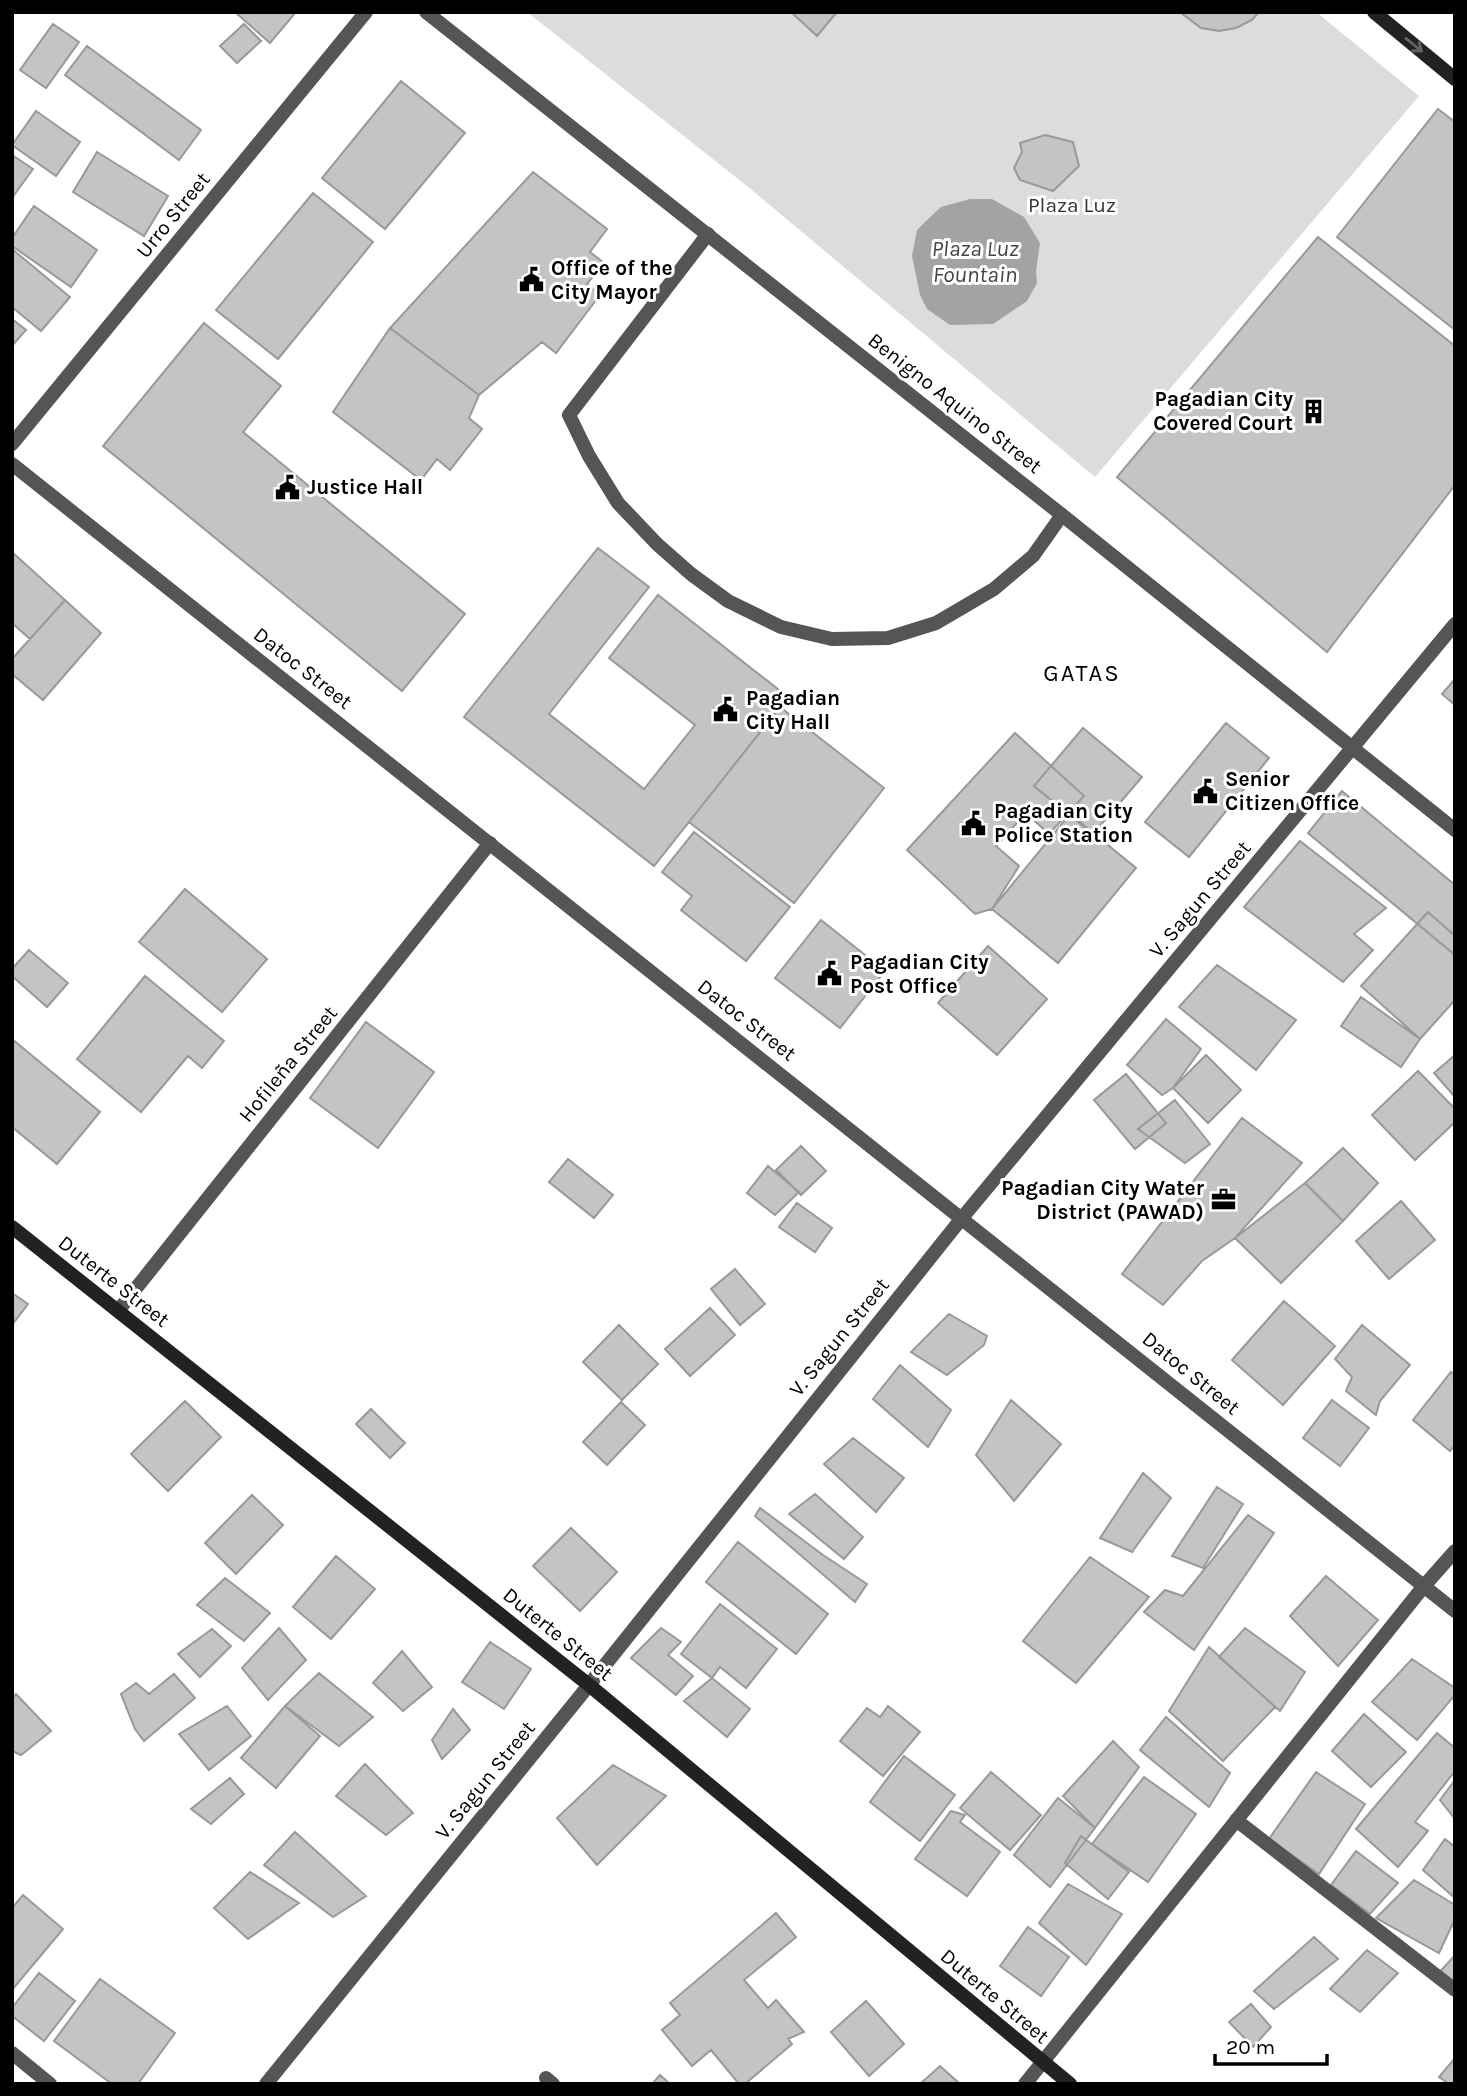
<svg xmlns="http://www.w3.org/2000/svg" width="1467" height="2096" font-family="Karla,sans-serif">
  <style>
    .green { fill: #dcdcdc }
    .water { fill: #a3a3a3 }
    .building { fill: #c4c4c4; stroke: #999; stroke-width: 2 }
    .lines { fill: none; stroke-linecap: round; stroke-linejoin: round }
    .service { stroke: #555; stroke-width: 14 }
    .minor { stroke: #555; stroke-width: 14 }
    .tertiary { stroke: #555; stroke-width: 14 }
    .secondary { stroke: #222; stroke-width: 14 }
    .oneway { stroke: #646464 }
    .labels { text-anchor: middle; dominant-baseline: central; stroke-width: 6; stroke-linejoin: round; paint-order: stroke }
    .park-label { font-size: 21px; fill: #333; stroke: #fff }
    .street-label { font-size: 21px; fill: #000; stroke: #fff }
    .poi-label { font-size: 21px; font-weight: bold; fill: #000; stroke: #fff; text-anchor: start }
    .water-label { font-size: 23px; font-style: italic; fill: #444; stroke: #fff }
    .quarter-label { font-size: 24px; letter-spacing: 2px; fill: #000; stroke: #fff }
  </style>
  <rect width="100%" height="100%" fill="#fff"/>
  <path class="green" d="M527 12H1316L1419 96 1095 477 747 186Z"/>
  <path class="water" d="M970 199H992L1024 217 1040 243 1036 271 1037 283 1027 301 993 324 950 325 927 309 920 295 912 256 917 230 928 219 941 207Z"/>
  <path class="building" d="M235 12H296L270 43Z
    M791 12H837L817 36Z
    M1180 12H1259L1252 20 1236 28 1219 31 1201 28Z
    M53 24 79 42 46 88 20 70Z
    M244 24 261 41 237 63 220 46Z
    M87 46 201 130 179 160 65 75Z
    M401 81 465 133 385 229 322 178Z
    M1438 109 1455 122V330L1337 237Z
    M36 111 80 142 56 176 12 145Z
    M1045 135 1073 142 1079 166 1053 191 1020 180 1014 168 1022 152 1020 143Z
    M97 152 168 196 144 236 73 192Z
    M12 155 33 169 12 198Z
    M533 172 607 229 590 252 604 263 587 284 600 295 556 353 542 342 479 395 390 328Z
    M313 193 373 242 278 359 216 310Z
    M34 206 97 250 71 287 12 246V238Z
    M1318 237 1455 346V485L1327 652 1117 477Z
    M12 249 70 297 41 331 12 307Z
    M12 319 26 330 12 346Z
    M204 323 281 386 243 432 465 614 402 691 103 446Z
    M390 328 479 395 469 418 482 429 450 470 437 459 421 480 333 412Z
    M598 548 649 587 549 714 644 789 695 725 609 658 658 595 788 697 654 866 464 717Z
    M12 552 65 600 30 639 12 623Z
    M65 600 101 633 43 700 12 674V659Z
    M1455 679V705L1442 694Z
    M780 707 884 788 794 903 689 822Z
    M1226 723 1269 758 1189 857 1145 822Z
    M1083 728 1142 777 1093 834 1034 786Z
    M1015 733 1084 796 1049 834 1026 813 996 846 1019 866 992 909 975 914 907 850Z
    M1342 791 1455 885V955L1308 833Z
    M1070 814 1136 868 1058 963 992 909Z
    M694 832 790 907 746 961 681 910 692 896 662 872Z
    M1300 841 1386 908 1354 934 1373 950 1343 982 1244 907Z
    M185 889 267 959 222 1012 139 942Z
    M1428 912 1455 936V1000L1420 1039 1361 986Z
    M821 920 885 971 840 1028 775 978Z
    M988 946 1047 999 997 1055 938 1003Z
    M29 950 68 983 47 1007 12 976V969Z
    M1217 965 1296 1020 1256 1070 1179 1007Z
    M145 976 224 1041 202 1068 188 1056 141 1112 77 1059Z
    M1361 997 1420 1039 1401 1067 1341 1026Z
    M1166 1019 1201 1049 1173 1088 1162 1095 1127 1065Z
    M366 1022 434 1072 378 1148 310 1098Z
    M12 1039 100 1112 57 1164 12 1127Z
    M1206 1055 1241 1090 1208 1123 1173 1088Z
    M1455 1055V1097L1434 1073Z
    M1418 1071 1455 1109V1122L1415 1160 1372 1115Z
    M1126 1074 1166 1123 1135 1149 1094 1100Z
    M1175 1100 1210 1144 1185 1163 1138 1129Z
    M1242 1118 1302 1163 1235 1238 1202 1261 1163 1305 1122 1274Z
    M801 1146 826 1171 801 1195 776 1170Z
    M1343 1148 1378 1183 1343 1221 1305 1183Z
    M568 1159 613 1195 594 1218 549 1182Z
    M768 1166 799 1192 775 1215 747 1193Z
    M1305 1183 1343 1221 1281 1283 1235 1238Z
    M1401 1201 1435 1240 1389 1279 1356 1241Z
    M797 1203 832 1228 815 1252 779 1227Z
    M735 1269 765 1304 740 1325 711 1289Z
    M12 1293 28 1304 12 1325Z
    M1284 1301 1335 1346 1283 1405 1232 1360Z
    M710 1308 735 1335 690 1376 665 1349Z
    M949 1314 987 1336 984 1345 947 1375 911 1352Z
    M619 1325 658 1364 622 1400 583 1362Z
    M1362 1325 1410 1365 1380 1401 1376 1415 1346 1391 1352 1377 1335 1359Z
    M900 1365 951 1410 928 1447 873 1399Z
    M1451 1372 1455 1375V1445L1450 1451 1413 1420Z
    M1011 1400 1061 1444 1014 1501 976 1455Z
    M1332 1400 1369 1428 1340 1466 1303 1438Z
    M185 1401 221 1437 168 1491 131 1454Z
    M621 1402 645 1425 607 1465 583 1442Z
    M371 1409 405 1443 390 1458 356 1424Z
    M853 1438 904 1478 876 1512 824 1464Z
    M1143 1473 1171 1498 1132 1552 1100 1538Z
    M1217 1487 1243 1504 1203 1568 1172 1556Z
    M815 1494 863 1537 844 1559 789 1514Z
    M252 1495 283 1525 236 1574 205 1543Z
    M760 1508 823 1555 867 1584 855 1602 755 1516Z
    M1248 1515 1274 1533 1194 1650 1144 1612 1165 1590 1183 1596Z
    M571 1528 617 1572 580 1611 533 1566Z
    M738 1542 828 1614 796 1654 706 1582Z
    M336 1556 375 1589 331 1639 293 1607Z
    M1090 1557 1149 1597 1076 1683 1023 1641Z
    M1326 1576 1378 1620 1338 1666 1290 1616Z
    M225 1578 270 1613 244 1641 197 1605Z
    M720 1604 777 1649 746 1688 720 1667 712 1678 681 1654Z
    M279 1628 306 1660 268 1700 242 1668Z
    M661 1628 681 1642 668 1655 693 1676 676 1695 631 1658Z
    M1245 1628 1305 1672 1280 1711 1219 1657Z
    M212 1629 231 1646 200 1677 178 1654Z
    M490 1642 531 1669 504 1709 462 1682Z
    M1209 1647 1275 1707 1223 1761 1169 1711Z
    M402 1651 432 1687 403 1711 373 1683Z
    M1412 1659 1455 1688V1695L1417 1740 1372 1702Z
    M319 1673 373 1717 339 1746 285 1706Z
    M174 1674 195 1698 144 1741 135 1729 121 1694 136 1683 149 1694Z
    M712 1678 750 1709 727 1737 684 1701Z
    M16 1694 51 1731 21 1755 12 1751V1699Z
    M227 1706 251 1736 209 1770 179 1734Z
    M285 1706 320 1736 276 1788 241 1758Z
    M888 1706 920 1732 883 1776 840 1741 867 1708 880 1717Z
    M453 1709 470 1730 442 1759 432 1740Z
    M1364 1714 1406 1752 1371 1787 1332 1751Z
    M1166 1717 1230 1773 1209 1807 1140 1750Z
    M1437 1733 1455 1748V1771L1415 1822 1428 1831 1398 1867 1356 1829Z
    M1113 1741 1139 1767 1095 1828 1063 1796Z
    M904 1756 955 1795 920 1841 870 1802Z
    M365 1764 413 1813 386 1835 336 1796Z
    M613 1765 666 1796 597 1865 557 1818Z
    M991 1772 1041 1815 1010 1850 960 1808Z
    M1316 1772 1365 1804 1319 1874 1269 1839Z
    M1144 1777 1196 1814 1148 1882 1092 1844Z
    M230 1778 244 1794 211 1824 191 1809Z
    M1455 1780V1819L1440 1800Z
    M1058 1798 1095 1828 1050 1887 1014 1855Z
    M951 1811 965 1815 960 1822 1000 1852 967 1896 915 1859Z
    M295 1832 366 1896 333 1917 264 1865Z
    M1081 1836 1129 1872 1108 1899 1065 1863Z
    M1445 1839 1455 1847V1898L1423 1870Z
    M1356 1851 1398 1883 1370 1914 1331 1885Z
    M250 1872 299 1903 248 1939 214 1908Z
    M1414 1880 1455 1905V1919L1439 1953 1376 1918Z
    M1068 1884 1122 1914 1086 1965 1039 1923Z
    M23 1895 63 1929 12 1990V1908Z
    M776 1913 796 1937 744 1980 768 2008 776 2000 804 2032 788 2039 792 2044 745 2084H739L711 2050 692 2066 662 2030 680 2015 670 2003Z
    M1028 1927 1069 1957 1041 1996 1000 1966Z
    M1314 1937 1338 1959 1274 2009 1254 1991Z
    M1367 1950 1398 1973 1360 2012 1330 1989Z
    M1455 1955V1988L1436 1976Z
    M39 1973 75 2001 44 2041 12 2016V2008Z
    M100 1979 175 2033 138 2084H112L54 2041Z
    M866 2001 904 2044 869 2076 831 2032Z
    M1251 2004 1271 2027 1253 2047 1229 2022Z
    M1455 2058V2084H1449L1439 2077Z
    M940 2066 960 2084H920Z
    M660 2075 670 2084H652Z"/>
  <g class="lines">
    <path class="service" d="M708 234 569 415 589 456 618 503 657 544 691 574 728 601 781 627 832 639 888 638 936 623 994 589 1033 556 1062 515
      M546 2078 553 2084"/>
    <path class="minor" d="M426 12 1062 515 1455 830
      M118 1311 490 843
      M1236 1820 1455 1990
      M12 2053 50 2084
      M266 2084 589 1685 962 1218 1455 624
      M1025 2084 1424 1586 1455 1551"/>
    <path class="tertiary" d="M12 444 366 12
      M12 464 1455 1611"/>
    <path class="secondary" d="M1374 12 1455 79
      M12 1227 589 1685 1070 2084"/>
  </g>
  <defs><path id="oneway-shaft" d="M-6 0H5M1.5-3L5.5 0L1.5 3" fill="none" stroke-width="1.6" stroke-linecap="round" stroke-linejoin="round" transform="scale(1.75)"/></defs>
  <use class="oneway" href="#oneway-shaft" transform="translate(1414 45) rotate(39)"/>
  <defs>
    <symbol id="civic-bare" viewBox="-9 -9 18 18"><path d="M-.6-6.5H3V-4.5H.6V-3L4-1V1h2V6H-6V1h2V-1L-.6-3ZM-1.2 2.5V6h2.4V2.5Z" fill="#000" stroke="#fff" stroke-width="2.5" paint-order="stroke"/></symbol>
    <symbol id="building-bare" viewBox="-9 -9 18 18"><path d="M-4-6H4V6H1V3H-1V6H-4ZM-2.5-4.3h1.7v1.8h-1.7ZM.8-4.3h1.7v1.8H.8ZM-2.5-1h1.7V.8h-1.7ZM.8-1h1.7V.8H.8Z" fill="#000" stroke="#fff" stroke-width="2.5" paint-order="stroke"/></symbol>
    <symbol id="office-bare" viewBox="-9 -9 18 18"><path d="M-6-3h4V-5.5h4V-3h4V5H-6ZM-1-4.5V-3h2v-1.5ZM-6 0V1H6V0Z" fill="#000" stroke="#fff" stroke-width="2.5" paint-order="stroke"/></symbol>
  </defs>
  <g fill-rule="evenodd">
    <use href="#civic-bare" x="514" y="262" width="35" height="35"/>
    <use href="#building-bare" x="1296" y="394" width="35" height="35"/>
    <use href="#civic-bare" x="270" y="470" width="35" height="35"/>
    <use href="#civic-bare" x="708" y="692" width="35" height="35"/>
    <use href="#civic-bare" x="1188" y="774" width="35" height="35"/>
    <use href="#civic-bare" x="956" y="806" width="35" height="35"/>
    <use href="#civic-bare" x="812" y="956" width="35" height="35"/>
    <use href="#office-bare" x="1206" y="1182" width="35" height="35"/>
  </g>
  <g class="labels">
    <g class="park-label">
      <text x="1072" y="205">Plaza Luz</text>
    </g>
    <g class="street-label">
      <text transform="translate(173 215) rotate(-51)">Urro Street</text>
      <text transform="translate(955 403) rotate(38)">Benigno Aquino Street</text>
      <text transform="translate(303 668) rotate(38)">Datoc Street</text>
      <text transform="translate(1200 899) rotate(-50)">V. Sagun Street</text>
      <text transform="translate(747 1020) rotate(38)">Datoc Street</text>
      <text transform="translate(288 1064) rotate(-51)">Hofileña Street</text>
      <text transform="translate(114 1281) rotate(38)">Duterte Street</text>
      <text transform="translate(839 1337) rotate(-51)">V. Sagun Street</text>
      <text transform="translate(1191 1373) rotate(39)">Datoc Street</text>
      <text transform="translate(558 1634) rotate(39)">Duterte Street</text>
      <text transform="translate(485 1780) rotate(-51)">V. Sagun Street</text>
      <text transform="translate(995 1996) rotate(40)">Duterte Street</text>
    </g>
    <g class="poi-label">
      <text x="551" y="268">Office of the<tspan x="551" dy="24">City Mayor</tspan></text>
      <text x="1293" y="399" text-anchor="end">Pagadian City<tspan x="1293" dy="24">Covered Court</tspan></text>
      <text x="307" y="487">Justice Hall</text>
      <text x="746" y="698">Pagadian<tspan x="746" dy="24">City Hall</tspan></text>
      <text x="1225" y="779">Senior<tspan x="1225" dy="24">Citizen Office</tspan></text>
      <text x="994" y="811">Pagadian City<tspan x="994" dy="24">Police Station</tspan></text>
      <text x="850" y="962">Pagadian City<tspan x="850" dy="24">Post Office</tspan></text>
      <text x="1204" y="1188" text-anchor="end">Pagadian City Water<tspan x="1204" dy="24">District (PAWAD)</tspan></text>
    </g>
    <g class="water-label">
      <text x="975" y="248">Plaza Luz<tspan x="975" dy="26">Fountain</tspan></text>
    </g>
    <g class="quarter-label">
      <text x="1082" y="673">GATAS</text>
    </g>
  </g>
  <rect width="1467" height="2096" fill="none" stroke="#000000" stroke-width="28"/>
  <path d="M1215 2054v10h112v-10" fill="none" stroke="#000000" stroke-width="3.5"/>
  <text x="1226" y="2054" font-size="21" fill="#000000" stroke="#ffffff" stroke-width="5" paint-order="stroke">20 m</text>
</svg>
